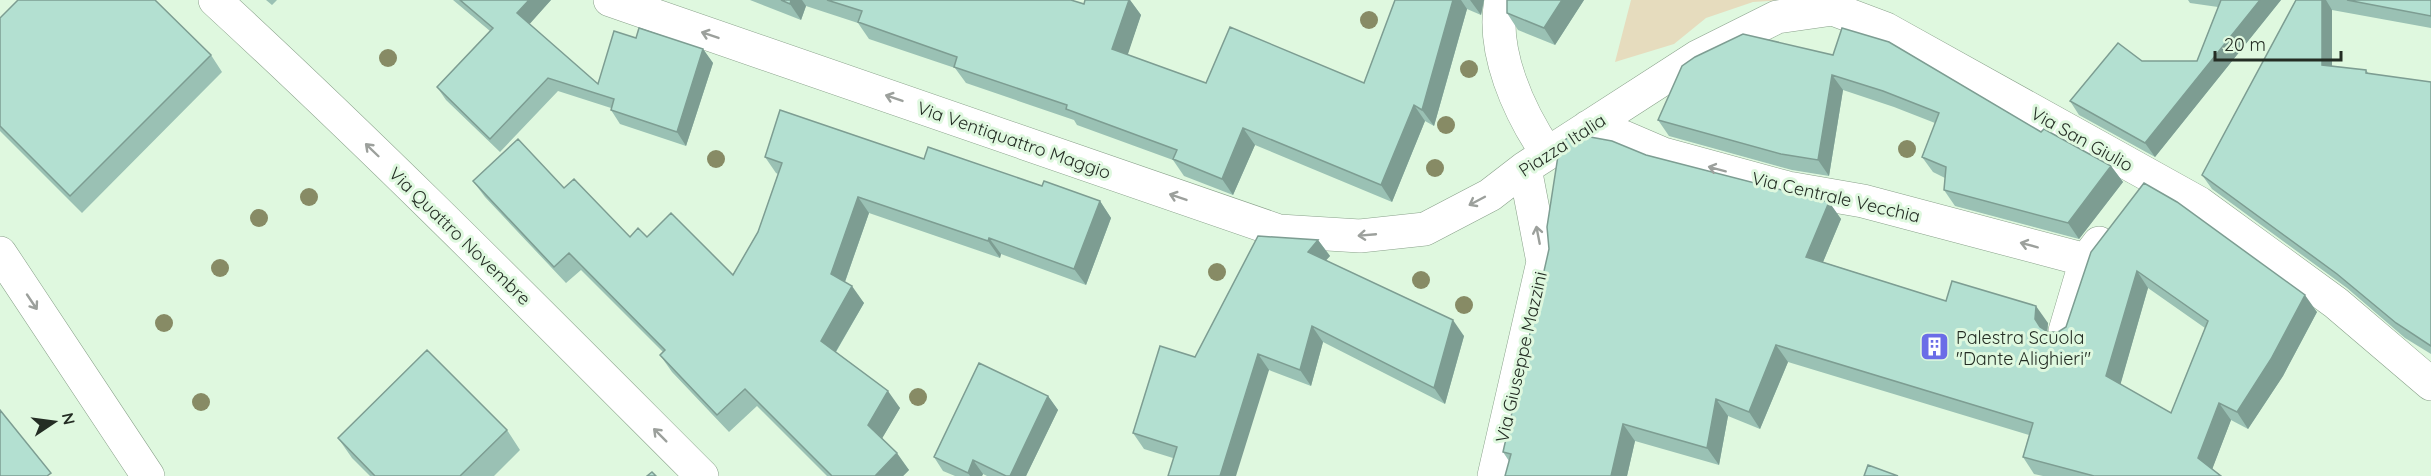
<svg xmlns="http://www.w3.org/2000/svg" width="2431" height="476" font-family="Quicksand,sans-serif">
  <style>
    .green { fill: #e6dcbe }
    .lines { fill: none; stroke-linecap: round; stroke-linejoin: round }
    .minor-casing { stroke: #89a18a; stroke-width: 34 }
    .secondary-casing { stroke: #89a18a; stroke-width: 34 }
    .minor { stroke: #fff; stroke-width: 33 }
    .secondary { stroke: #fff; stroke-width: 33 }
    .tree { fill: #878b65 }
    .wall { fill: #9ac1b4; fill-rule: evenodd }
    .shaded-wall { fill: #7d9d92 }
    .building { fill: #b3e0d1; stroke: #7d9d92; stroke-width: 1.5; fill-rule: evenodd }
    .oneway { stroke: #9ca09c }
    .labels { text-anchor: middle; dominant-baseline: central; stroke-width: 6; stroke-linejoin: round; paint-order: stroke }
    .street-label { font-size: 18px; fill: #242d24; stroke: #dff8df }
    .poi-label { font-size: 18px; fill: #242d24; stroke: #dff8df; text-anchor: start }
  </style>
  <rect width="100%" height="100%" fill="#dff8df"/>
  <path class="green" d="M1631 0H1785L1753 2 1706 18 1674 44 1615 62Z"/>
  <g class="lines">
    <defs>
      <path id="minor" d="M610 0 1279 231 1360 236 1425 229 1490 195 1525 168 1697 57 1777 17 1833 9 1886 29 2199 203 2336 303 2431 384
        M1501 0C1491 51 1519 112 1547 153
        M1588 127 1614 133 1663 154 1788 188 1863 201 2086 260
        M2065 331 2086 260 2099 243
        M1494 476 1543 262 1525 168"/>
      <path id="secondary" d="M215 0C382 154 541 315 702 476
        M0 253 148 476"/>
    </defs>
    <use href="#minor" class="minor-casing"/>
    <use href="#secondary" class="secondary-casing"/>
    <use href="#minor" class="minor"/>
    <use href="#secondary" class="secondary"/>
  </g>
  <g class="tree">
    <circle cx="1369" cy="20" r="9"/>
    <circle cx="388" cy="58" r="9"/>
    <circle cx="1469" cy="69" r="9"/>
    <circle cx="1446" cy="125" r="9"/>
    <circle cx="1907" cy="149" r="9"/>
    <circle cx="716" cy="159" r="9"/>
    <circle cx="1435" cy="168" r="9"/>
    <circle cx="309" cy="197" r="9"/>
    <circle cx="259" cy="218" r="9"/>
    <circle cx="220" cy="268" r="9"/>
    <circle cx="1217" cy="272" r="9"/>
    <circle cx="1421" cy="280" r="9"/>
    <circle cx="1464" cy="305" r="9"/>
    <circle cx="164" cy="323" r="9"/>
    <circle cx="918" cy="397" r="9"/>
    <circle cx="201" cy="402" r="9"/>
  </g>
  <path class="wall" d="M266 0H277L272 5Z
    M453 0H551L529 24 598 84 636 38 703 49 713 63 686 146 620 124 611 110V108L558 91 500 152 446 100 437 87 490 31Z
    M750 0H1071L1084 4 1085 0H1130L1141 15 1127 55 1206 83H1364L1395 0H1484L1481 15 1467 9 1434 126 1425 121 1392 202 1255 145 1233 195 1184 176 1173 160 1077 125 1074 120 966 83 955 68 869 39 858 23 806 6 801 20Z
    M1507 0H1584L1555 45 1518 30 1507 13Z
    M2188 0H2281L2155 157 2079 115 2070 101 2142 61H2197L2218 7 2190 3Z
    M2296 0H2431V28L2332 10V66L2366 70 2369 74 2431 82V354L2405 338 2347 288 2212 189 2202 175Z
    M0 18 211 55 222 72 82 213 0 131Z
    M1743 34 2041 132 2111 166 2123 182 2079 239 1955 206 1944 190 1945 178 1933 172 1922 157 1935 123 1894 107 1843 90 1829 176 1792 170 1669 136 1658 120Z
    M1646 155 1829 202 1841 219 1823 262 1946 301 2048 323 2047 332H2058L2066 327 2091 252 2317 312 2283 376 2248 429 2231 420 2212 469 2221 476H2043L2034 474 2023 457 2029 435 1788 362 1760 429 1728 416 1719 465 1635 441 1627 476H1505L1509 461 1503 452ZM2148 288 2205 328 2171 413 2120 385Z
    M765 157 924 159 1042 186 1100 201 1111 218 1086 285 1001 254 1000 258 869 213 845 282 864 303 836 352 900 408 882 438 909 470 903 476H827L757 406 729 432 672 372 660 355 663 352 581 270 566 283 485 197 473 181 564 188 630 237H647L733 275 758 232 778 174 776 173Z
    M1318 240 1330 256 1326 260 1464 336 1445 404 1323 342 1311 386 1269 370 1173 458 1144 449 1133 433 1195 357Z
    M1048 396 1058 410 1026 476H987L983 474 982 476H955L943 471 934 457Z
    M507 430 520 450 494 476H370L352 458 338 438Z"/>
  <path class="shaded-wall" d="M529 0H551L527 27 517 13Z
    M791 0H802L806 6 801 20 790 4Z
    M1129 0H1130L1141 15 1124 66 1112 49Z
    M1453 0H1461L1467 9 1434 126 1422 110Z
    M1470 0H1484L1481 15Z
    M1562 0H1584L1555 45 1544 28Z
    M2260 0H2281L2155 157 2145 143Z
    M2322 0H2326L2332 10V79L2322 65Z
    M703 49 713 63 686 146 677 132Z
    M1832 75 1843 90 1829 176 1818 160Z
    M1414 105 1425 121 1392 202 1381 185Z
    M1243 128 1255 145 1233 195 1222 179Z
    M2111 166 2123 182 2079 239 2068 223Z
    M858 197 869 213 842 290 831 274Z
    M1100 201 1111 218 1086 285 1074 269Z
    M1829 202 1841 219 1818 274 1806 257Z
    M989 238 1001 254 1000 258 988 241Z
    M1318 240 1330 256 1319 268 1308 252Z
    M2137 271 2148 288 2118 393 2106 376Z
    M852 286 864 303 832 358 821 341Z
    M2305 295 2317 312 2283 376 2248 429 2237 412Z
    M2036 306 2048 323 2047 336 2040 327 2035 319Z
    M1453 320 1464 336 1445 404 1434 388Z
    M1312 326 1323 342 1311 386 1300 370Z
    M1776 345 1788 362 1760 429 1749 412Z
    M1258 354 1269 370 1236 476H1220Z
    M888 391 900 408 880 442 868 425Z
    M1048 396 1058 410 1026 476H1010Z
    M1716 399 1728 416 1719 465 1707 448Z
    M2219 403 2231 420 2210 475 2198 458Z
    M1623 424 1635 441 1627 476H1611Z
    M897 453 909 470 903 476H875Z
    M973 460 983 474 982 476H970L968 473Z"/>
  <path class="building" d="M18 0H155L211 55 70 196 0 126V18Z
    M460 0H529L517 13 598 84 614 31 636 38 639 28 703 49 677 132 611 110 614 99 548 78 490 139 437 87 493 28Z
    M781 0H791L790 4Z
    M827 0H1071L1084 4 1085 0H1129L1112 49 1206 83 1230 27 1364 83 1395 0H1453L1422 110 1414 105 1381 185 1243 128 1222 179 1173 159 1177 150 1066 109 1067 105 954 67 957 57 858 22 862 11Z
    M1507 0H1562L1544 28 1507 13Z
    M2221 0H2260L2145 143 2070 101 2118 43 2142 61H2197Z
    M2296 0H2322V65L2366 70V73L2431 82V346L2396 323 2337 274 2202 175Z
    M2347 0H2431V16Z
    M1842 28 1889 42 2041 132 2044 129 2111 166 2068 223 1944 190 1946 167 1922 157 1939 113 1883 91 1832 75 1818 160 1781 154 1658 120 1682 66 1695 57 1743 34 1833 55Z
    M780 110 924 159 928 147 1042 186 1044 181 1100 201 1074 269 989 238 988 241 858 197 831 274 852 286 821 341 888 391 868 425 897 453 875 476H832L745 389 717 415 660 355 665 350 569 253 554 267 473 181 518 139 564 188 574 179 630 237 638 228 647 237 671 213 733 275 758 232 782 163 765 157Z
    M1574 134 1612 141 1646 155 1829 202 1806 257 1946 301 1952 281 2036 306 2035 319 2040 327 2048 332H2058L2066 327 2091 252 2144 183 2177 202 2305 295 2271 359 2237 412 2219 403 2198 458 2221 476H2094L2023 457 2033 423 1776 345 1749 412 1716 399 1707 448 1623 424 1611 476H1505L1511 454 1503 452 1549 249 1547 227 1560 143ZM2137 271 2208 321 2171 413 2106 376Z
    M1258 236 1318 240 1308 252 1453 320 1434 388 1312 326 1300 370 1258 354 1220 476H1168L1177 447 1133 433 1160 346 1195 357Z
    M427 350 507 430 460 476H375L338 438Z
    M979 363 1048 396 1010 476H1006L973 460 968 473 934 457Z
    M0 410 51 473 47 476H0Z
    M1868 465 1898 476H1864Z
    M652 472 656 476H647Z"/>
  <defs><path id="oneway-shaft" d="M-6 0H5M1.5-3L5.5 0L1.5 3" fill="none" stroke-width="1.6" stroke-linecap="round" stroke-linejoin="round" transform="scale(1.5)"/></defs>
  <g class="oneway">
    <use href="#oneway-shaft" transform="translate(710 35) rotate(-161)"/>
    <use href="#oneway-shaft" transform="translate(894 98) rotate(-161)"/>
    <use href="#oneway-shaft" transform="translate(372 150) rotate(-136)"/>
    <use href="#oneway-shaft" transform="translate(1717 169) rotate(-165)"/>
    <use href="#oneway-shaft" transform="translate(1178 197) rotate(-161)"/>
    <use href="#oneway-shaft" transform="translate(1477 201) rotate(152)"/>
    <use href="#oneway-shaft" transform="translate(1367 235) rotate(175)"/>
    <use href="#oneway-shaft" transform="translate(1538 235) rotate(-101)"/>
    <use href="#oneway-shaft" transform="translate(2029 245) rotate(-165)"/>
    <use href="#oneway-shaft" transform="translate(32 302) rotate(56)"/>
    <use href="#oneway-shaft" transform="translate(660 435) rotate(-135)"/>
  </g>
  <defs>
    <symbol id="building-square" viewBox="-11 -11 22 22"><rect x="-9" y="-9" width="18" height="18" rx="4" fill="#6b6de7" stroke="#dff8df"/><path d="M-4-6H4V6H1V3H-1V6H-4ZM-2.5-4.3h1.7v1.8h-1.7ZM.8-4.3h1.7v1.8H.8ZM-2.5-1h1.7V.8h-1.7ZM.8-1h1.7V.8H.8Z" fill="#fff"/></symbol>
  </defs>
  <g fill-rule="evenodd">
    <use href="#building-square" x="1918" y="330" width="33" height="33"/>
  </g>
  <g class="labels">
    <g class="street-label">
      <text transform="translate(2082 139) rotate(29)">Via San Giulio</text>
      <text transform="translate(1014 140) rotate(19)">Via Ventiquattro Maggio</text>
      <text transform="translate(1562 145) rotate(-33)">Piazza Italia</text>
      <text transform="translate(1836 197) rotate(13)">Via Centrale Vecchia</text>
      <text transform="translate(460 236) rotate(44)">Via Quattro Novembre</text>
      <text transform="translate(1521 357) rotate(-77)">Via Giuseppe Mazzini</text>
    </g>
    <g class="poi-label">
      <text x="1956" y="337">Palestra Scuola<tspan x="1956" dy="21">"Dante Alighieri"</tspan></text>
    </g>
  </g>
  <g transform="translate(54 422) rotate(77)" stroke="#dff8df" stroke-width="4.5" paint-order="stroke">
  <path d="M0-4.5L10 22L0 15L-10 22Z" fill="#242d24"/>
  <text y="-9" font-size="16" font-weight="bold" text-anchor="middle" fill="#242d24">N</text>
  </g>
  <path d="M2215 51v9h126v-9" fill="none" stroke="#242d24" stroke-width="3"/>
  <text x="2224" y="51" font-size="18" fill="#242d24" stroke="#dff8df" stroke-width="4.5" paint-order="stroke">20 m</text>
</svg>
